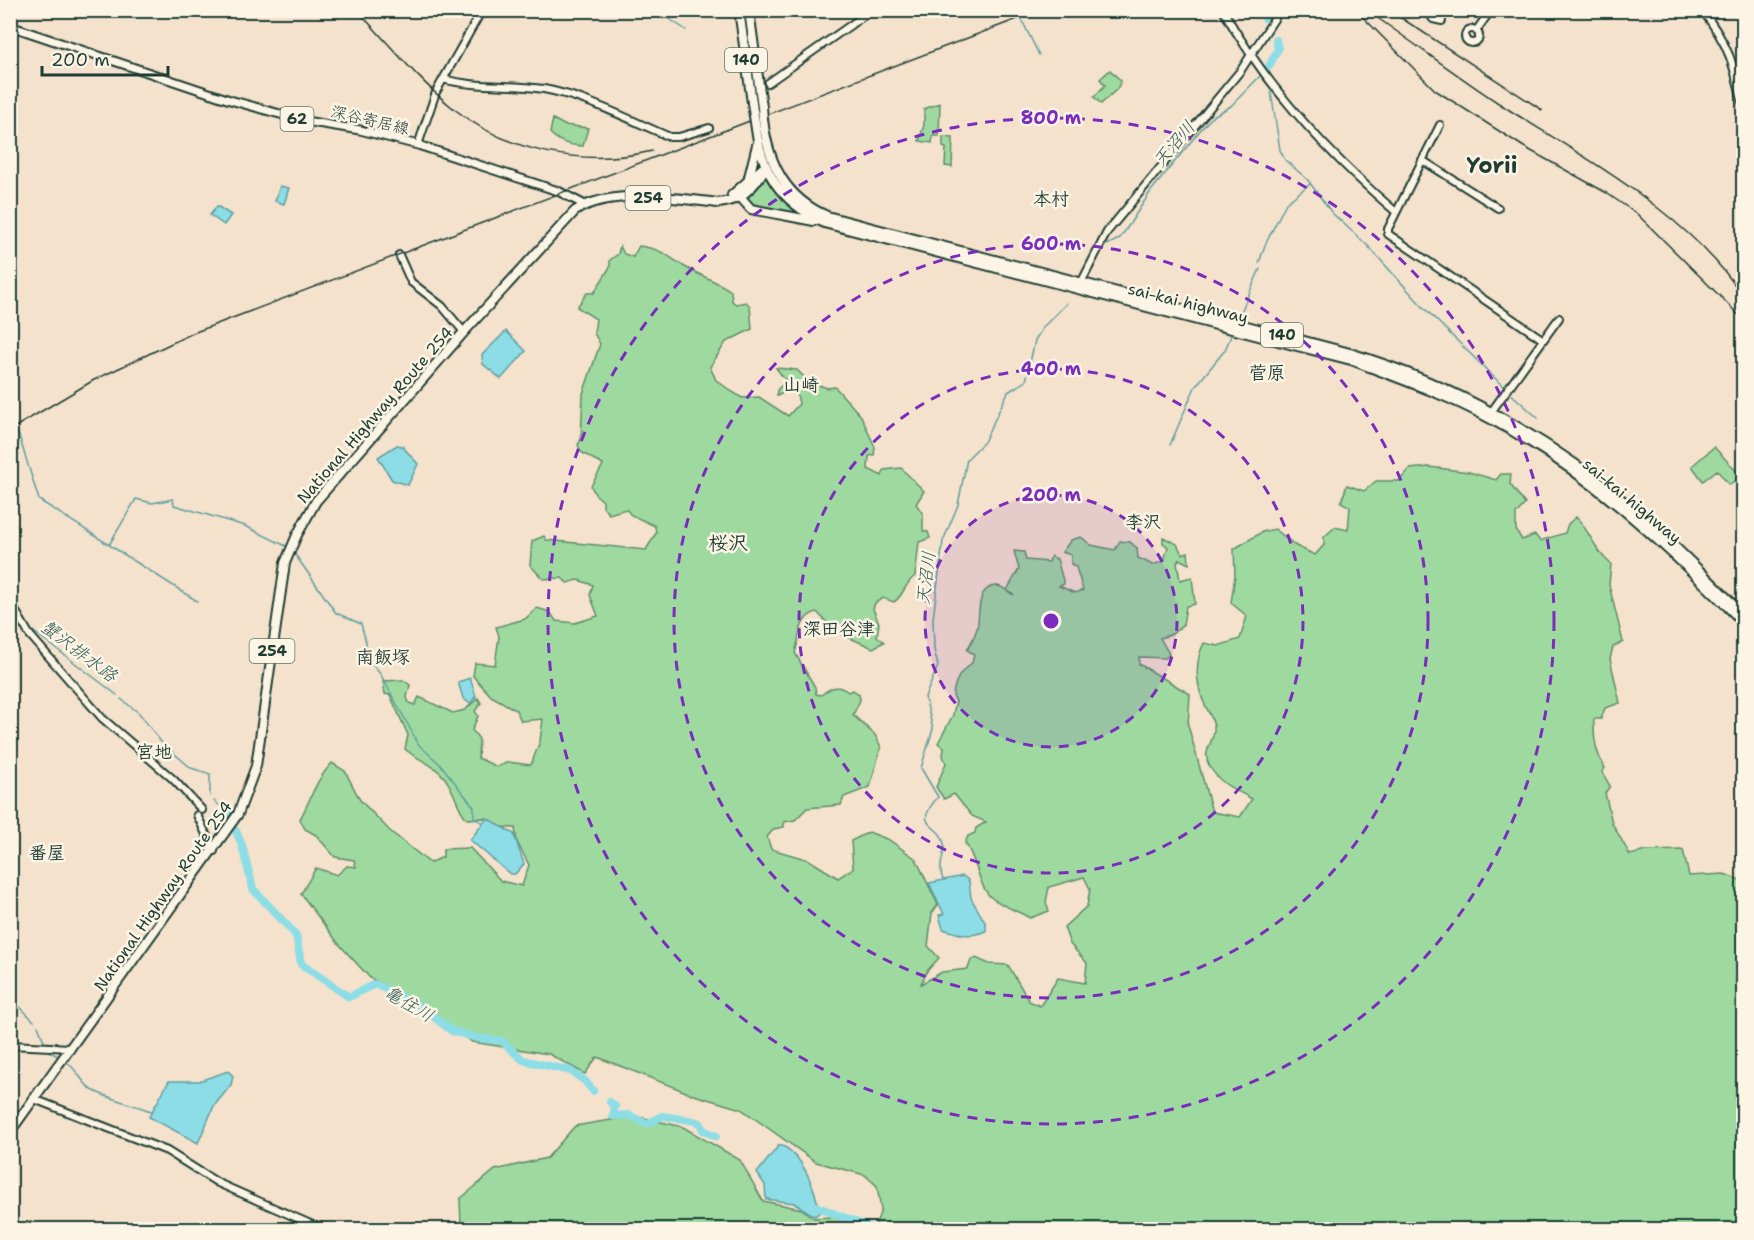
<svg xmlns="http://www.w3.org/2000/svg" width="1754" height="1240" font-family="'Shantell Sans','Klee One',sans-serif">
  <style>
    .green { fill: #9edaa0; stroke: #5e8c6a; stroke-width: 1.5 }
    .water { fill: #8cdde6; stroke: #609d9f; stroke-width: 1.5 }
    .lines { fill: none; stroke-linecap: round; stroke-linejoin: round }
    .stream { stroke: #609d9f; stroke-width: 1.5 }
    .river { stroke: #8cdde6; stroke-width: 8 }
    .secondary-casing { stroke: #1f3d34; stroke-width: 10 }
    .primary-casing { stroke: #1f3d34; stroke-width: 11 }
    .highway-casing { stroke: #1f3d34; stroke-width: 12 }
    .secondary { stroke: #fcf5e5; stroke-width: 6 }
    .primary { stroke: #fcf5e5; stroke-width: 7 }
    .highway { stroke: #fcf5e5; stroke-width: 8 }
    .rail { stroke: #1f3d34; stroke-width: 1.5 }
    .highway-bridge-casing { stroke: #1f3d34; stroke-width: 12; stroke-linecap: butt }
    .highway-bridge { stroke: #fcf5e5; stroke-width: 8 }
    .ring { fill: none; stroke: #7b2cbf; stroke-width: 3; stroke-dasharray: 10 8 }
    .labels { text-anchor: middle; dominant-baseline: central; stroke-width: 5; stroke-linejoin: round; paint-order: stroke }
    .shield { fill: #fcf5e5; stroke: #617469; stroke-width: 1.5 }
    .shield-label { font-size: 15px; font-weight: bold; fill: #1f3d34 }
    .street-label { font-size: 16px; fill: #1f3d34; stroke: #fcf5e5 }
    .water-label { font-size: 18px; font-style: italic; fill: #355d58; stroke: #fcf5e5 }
    .neighbourhood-label { font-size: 18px; font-weight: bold; fill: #1f3d34; stroke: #fcf5e5 }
    .quarter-label { font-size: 20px; font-weight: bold; fill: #1f3d34; stroke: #fcf5e5 }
    .district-label { font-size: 22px; font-weight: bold; fill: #1f3d34; stroke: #fcf5e5 }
    .centre { fill: #7b2cbf; stroke: #fcf5e5; stroke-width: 3 }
    .ring-label { font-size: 18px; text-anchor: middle; font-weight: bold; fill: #7b2cbf; stroke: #fcf5e5; stroke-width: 5; stroke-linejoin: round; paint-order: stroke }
  </style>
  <rect width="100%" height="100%" fill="#f4e2cc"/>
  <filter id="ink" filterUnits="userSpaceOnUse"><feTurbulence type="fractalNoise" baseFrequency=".0167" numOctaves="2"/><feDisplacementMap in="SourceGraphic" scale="12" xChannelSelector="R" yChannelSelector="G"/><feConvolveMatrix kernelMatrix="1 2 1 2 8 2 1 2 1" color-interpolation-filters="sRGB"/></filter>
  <g filter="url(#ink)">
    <path class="green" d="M1110 70 1121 81 1117 89 1101 104 1094 97 1105 85 1100 79Z
      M940 103 939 136H933L932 143 919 141 924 125V109Z
      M553 119 564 125 588 128 583 146C568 145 560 143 550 133Z
      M943 137 953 138 952 167 945 166 946 148 943 147Z
      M765 173 784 200 807 217 749 204 742 198Z
      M620 246 624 254 633 257 639 246C665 250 665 255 685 267 701 276 715 280 731 291L732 301 736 304 746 302 750 306 752 329 726 342 710 367 716 380 731 391 742 398 759 397 788 416 799 404 797 393 787 391 777 396V390L786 381 776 368 797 370 808 381 827 388 835 387 861 416 875 447 874 455 869 456 868 469 882 476 884 470 901 468 924 491 916 504 923 514V531L928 532 930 538 919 542 915 576C905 583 904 595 894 602L883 598 875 603 873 609 879 623 877 636 884 642 873 648 836 632 817 612C798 617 800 637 795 653L815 687 816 694 821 695C831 687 838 684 848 692L853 690 859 694 860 700 853 715 875 735 881 747 870 787 844 797 841 805 807 808 795 820 784 822V827L774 829 767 837 771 849 809 860 838 878 853 868 851 841 869 832 889 840 916 859 938 905 932 913 928 946 939 958 927 971 921 984 942 972 968 969 971 960 976 958 989 964 1008 965 1029 1001 1040 1006 1058 978 1085 983 1087 963 1070 944 1064 927 1087 906 1090 889 1084 877 1049 887 1046 902 1049 911 1030 918C1018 911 1002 906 992 898 979 889 977 859 965 843L968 836 975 833 976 828 986 822 972 816 954 794 944 799 936 787 946 763 943 756 944 748 938 743 953 715 956 701 953 696C954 683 960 671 972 663L974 654 967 650C972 641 977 633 978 623 979 611 978 585 997 586 1004 587 1008 592 1014 595L1007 590 1019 569 1014 551 1024 552 1026 560 1049 562 1051 556 1057 559 1064 584 1059 586 1075 593 1083 590 1076 567 1071 564V555L1062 552 1071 540 1081 537 1091 545 1115 550 1120 541 1130 542 1137 548 1138 558 1153 565 1164 561 1168 547 1163 543V537L1177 544 1182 554 1188 552 1189 564 1179 559 1177 563 1180 580 1192 577 1195 604 1186 606 1183 625 1172 634 1160 638 1169 654 1166 658 1139 657V664L1190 694 1188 725 1212 812 1240 817 1252 799C1234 789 1219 784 1209 765 1201 750 1216 741 1214 726 1213 719 1208 711 1205 705 1196 686 1194 662 1204 643L1218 646 1240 639 1247 616 1231 603 1235 575 1234 549 1262 532 1275 529 1296 546 1315 555 1324 545V537L1335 527 1348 530 1350 507 1341 502 1347 485 1364 491 1376 481H1399L1410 469 1429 467 1469 472 1496 480 1501 474H1511L1510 484 1525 504 1516 514V530L1522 540 1535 535 1540 541 1565 533 1568 524 1576 517C1590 531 1596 553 1611 564L1609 585 1623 642 1613 647 1610 659 1620 703 1605 708 1601 719H1594C1593 736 1596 754 1605 768L1602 772 1610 786 1605 793 1612 823 1630 855 1646 851 1683 850 1689 876 1724 874 1743 881V1229H874L881 1210 877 1186 865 1175 816 1162 741 1109 694 1095 597 1057 585 1074 549 1054 472 1042 420 1004 370 978 338 943 301 894 316 868 337 875 347 866 356 867 354 860 335 857 316 835 305 829 300 819C312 797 315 781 332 763L345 771 360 800 390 831 430 863 443 857V849L470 848 501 881 522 886 529 865 517 842 515 828 500 827 484 818 467 819C456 807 455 790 444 777 433 763 417 760 405 749L408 735 390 695 385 694 383 681 403 680 410 685 407 697 409 703 415 705 419 697 453 713 465 710 478 698 481 703 475 711 478 716 472 730 479 739 478 758 497 767 508 762 531 765 540 741 543 719 521 721 516 710 491 696 473 676 475 663 495 665 499 636 496 627 525 619 537 608 550 612 556 621 575 623 598 616 590 595 593 585 578 580 567 583 562 578 543 579 530 565 532 541 544 536 546 540 646 550 656 533 655 526 631 515 626 509 609 514 603 507V501L595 494 591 486 603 465 581 452 578 445 581 439 583 394 600 344 594 333 596 319 577 307 587 293H594L610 267V260L618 254Z
      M1714 447 1741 476 1729 485 1717 470 1703 481 1692 466Z
      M635 1116 683 1127 740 1160 763 1201 802 1209 814 1218 834 1217 871 1229H451L461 1225 460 1199 495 1170 547 1158 575 1126Z"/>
    <path class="water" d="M280 186 289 188 284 204 275 201Z
      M217 206 231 215 224 225 210 215Z
      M506 331 526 351 501 379 483 364 482 355Z
      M397 445 402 446 418 464 408 485 392 480 378 457Z
      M470 678 476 696 470 704 463 698 458 682Z
      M487 818 514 834 524 864 515 874H510L470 840Z
      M963 876 969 881 971 898 986 924V931C970 938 958 934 943 929L939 915 944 914 929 883Z
      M228 1071 233 1076 231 1085 214 1106 198 1143 149 1117 169 1081H199Z
      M779 1145C802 1151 817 1192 819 1213L815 1216 794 1203 766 1199 765 1185 757 1173Z"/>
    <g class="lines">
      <path class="stream" d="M656 10 686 30
        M1017 10 1039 55
        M1269 66 1270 77
        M1270 85 1280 150 1285 160 1307 179 1332 213 1367 245 1424 308 1506 389
        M1107 245 1119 239 1125 231 1151 191 1202 128 1213 116 1231 106 1263 73
        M1259 263 1265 245 1286 203 1310 184
        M1237 321 1260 269
        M1510 393 1538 418
        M10 421 19 436 39 500 197 601
        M1170 445 1195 387 1225 350 1233 331
        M109 545 136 499 152 503 173 499 174 505 245 526 288 547
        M294 553 336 613 361 624 366 642V657L381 675 419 745 441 765 474 807V818L482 822
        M10 611 13 613
        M29 628 117 695
        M121 699 139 713 161 742 191 768 210 774V796
        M214 801 228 812
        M943 880C937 864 945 858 944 844 941 822 910 829 938 797L921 768 933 729 925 697 938 666 934 649 933 619 943 541 958 505 967 459 984 442 1008 392 1026 381 1035 340 1044 326 1067 303
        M10 997 34 1021
        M38 1026 44 1041
        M50 1052 58 1056
        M67 1062C77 1070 83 1084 92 1090 110 1099 132 1104 151 1111"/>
      <path class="river" d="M1263 10 1265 18
        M1269 66 1278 49 1276 40
        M228 812V818
        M236 831 242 845 253 889 296 935 301 964 349 997 375 984 420 1006 452 1031 476 1038 502 1041 523 1060 571 1071 585 1081 593 1091
        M610 1102 615 1106 613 1116 629 1115 647 1124 662 1116C669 1117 695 1120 700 1123L703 1130 716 1136
        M810 1204 876 1230"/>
      <defs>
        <path id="secondary" d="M1223 10C1267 88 1328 154 1396 212
          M1427 10 1433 19 1442 21
          M1702 10C1730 46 1734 66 1744 109
          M1465 36a7 7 0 1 1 14 0a7 7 0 1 1-14 0Z
          M1476 31 1491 10
          M443 79C476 88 511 84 544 89 587 97 630 120 670 137H679L709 128
          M768 83 872 10
          M1440 125 1388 229V234L1542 339
          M418 145 436 92 482 10
          M1422 160 1498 208
          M399 255 411 282 442 306 464 332
          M1080 285 1107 232 1241 70 1280 10
          M1489 415 1559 318
          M10 595 15 610 29 634 102 718 173 779 202 810
          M197 815 214 851
          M10 1045 71 1048
          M34 1099 167 1151 218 1183 324 1230"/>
        <path id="primary" d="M10 26 230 100 305 121 360 130 418 145 558 191 585 205"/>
        <path id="highway" d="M739 10 753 110
          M749 10 762 107
          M763 119C768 163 785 198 827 216L1350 353C1453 384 1550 439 1632 508 1672 541 1707 579 1744 615
          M755 122C761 172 779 200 824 223L1351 360C1398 378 1445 394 1489 418 1588 470 1666 545 1744 623
          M749 177 757 145
          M736 192 751 209 814 221
          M732 195 765 166
          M10 1132 238 814 256 766 285 563 297 535 316 501 464 332 575 211C609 188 678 198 718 203 741 201 756 186 766 166"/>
      </defs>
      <use href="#secondary" class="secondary-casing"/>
      <use href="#primary" class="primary-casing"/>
      <use href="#highway" class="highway-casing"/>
      <use href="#secondary" class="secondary"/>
      <use href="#primary" class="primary"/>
      <use href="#highway" class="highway"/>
      <path class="rail" d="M357 10C388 43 418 80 453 108 508 153 585 167 652 151
        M1356 10 1435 90 1524 147 1605 192 1637 214 1744 320
        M1389 10 1542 110
        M1369 12C1414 43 1457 76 1503 106 1586 159 1690 214 1744 298
        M10 430 94 380 193 333 1041 10"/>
      <defs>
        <path id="highway-bridge" d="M762 107 763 119
          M753 110 755 122"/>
      </defs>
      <use href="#highway-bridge" class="highway-bridge-casing"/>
      <use href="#highway-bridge" class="highway-bridge"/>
    </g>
  </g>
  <circle cx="1051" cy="621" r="126" fill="#7b2cbf" fill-opacity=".12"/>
  <g class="ring">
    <circle cx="1051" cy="621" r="126"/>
    <circle cx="1051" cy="621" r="252"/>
    <circle cx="1051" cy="621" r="377"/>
    <circle cx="1051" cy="621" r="503"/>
  </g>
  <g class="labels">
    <g class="shield">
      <rect x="725" y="48" width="42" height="24" rx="4.5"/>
      <rect x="280.5" y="107" width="33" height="24" rx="4.5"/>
      <rect x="625.5" y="186" width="45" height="24" rx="4.5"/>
      <rect x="1261" y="323" width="42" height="24" rx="4.5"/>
      <rect x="249.5" y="639" width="45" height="24" rx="4.5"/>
    </g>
    <g class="shield-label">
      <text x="746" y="60">140</text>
      <text x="297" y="119">62</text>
      <text x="648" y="198">254</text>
      <text x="1282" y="335">140</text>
      <text x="272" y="651">254</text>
    </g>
    <g class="street-label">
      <text transform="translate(370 120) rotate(13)">深谷寄居線</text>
      <text transform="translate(1188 303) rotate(14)">sai-kai highway</text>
      <text transform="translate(375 415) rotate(-49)">National Highway Route 254</text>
      <text transform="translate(1632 501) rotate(40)">sai-kai highway</text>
      <text transform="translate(163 896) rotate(-55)">National Highway Route 254</text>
    </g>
    <g class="water-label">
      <text transform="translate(1174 144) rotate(-50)">天沼川</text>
      <text transform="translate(926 578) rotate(-83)">天沼川</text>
      <text transform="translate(79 651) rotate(37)">蟹沢排水路</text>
      <text transform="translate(409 1004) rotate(30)">亀住川</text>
    </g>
    <g class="neighbourhood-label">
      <text x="1051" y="199">本村</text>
      <text x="1267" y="373">菅原</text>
      <text x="801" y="385">山崎</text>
      <text x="1143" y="522">李沢</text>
      <text x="839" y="629">深田谷津</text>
      <text x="383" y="657">南飯塚</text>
      <text x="154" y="752">宮地</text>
      <text x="47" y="853">番屋</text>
    </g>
    <g class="quarter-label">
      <text x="728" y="543">桜沢</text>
    </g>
    <g class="district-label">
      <text x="1492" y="165">Yorii</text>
    </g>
  </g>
  <circle cx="1051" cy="621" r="9" class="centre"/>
  <g class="ring-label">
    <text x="1051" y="124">800 m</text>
    <text x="1051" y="250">600 m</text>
    <text x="1051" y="375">400 m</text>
    <text x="1051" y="501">200 m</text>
  </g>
  <rect width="1754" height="1240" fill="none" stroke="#fcf5e5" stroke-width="36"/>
  <rect x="18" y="18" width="1718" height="1204" fill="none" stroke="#1f3d34" stroke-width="2" filter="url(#ink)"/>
  <path d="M42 66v9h126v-9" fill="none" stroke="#1f3d34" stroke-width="3"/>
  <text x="51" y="66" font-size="18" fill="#1f3d34" stroke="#fcf5e5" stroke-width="4.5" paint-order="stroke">200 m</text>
</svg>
